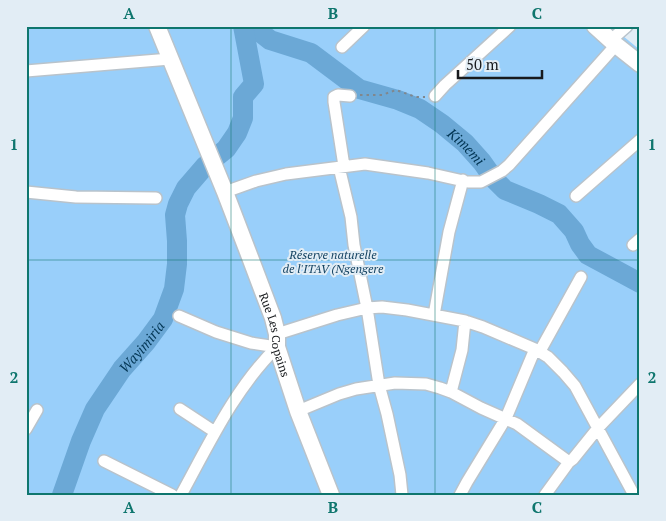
<svg xmlns="http://www.w3.org/2000/svg" width="666" height="521" font-family="'PT Serif',serif">
  <style>
    .green { fill: #99cffa }
    .lines { fill: none; stroke-linecap: round; stroke-linejoin: round }
    .river { stroke: #6ba8d6; stroke-width: 20 }
    .street-casing { stroke: #b9c3cb; stroke-width: 14 }
    .secondary-casing { stroke: #b9c3cb; stroke-width: 19 }
    .path { stroke: #80878d; stroke-width: 2; stroke-dasharray: 2.5 4; stroke-linecap: butt }
    .street { stroke: #fff; stroke-width: 11 }
    .secondary { stroke: #fff; stroke-width: 16 }
    .grid { fill: none; stroke: #0f766e; stroke-width: 1; stroke-opacity: 0.55 }
    .labels { text-anchor: middle; dominant-baseline: central; stroke-width: 4; stroke-linejoin: round; paint-order: stroke }
    .park-label { font-size: 12px; font-style: italic; fill: #144362; stroke: #e2edf5 }
    .street-label { font-size: 12px; fill: #171a1d; stroke: #e2edf5 }
    .water-label { font-size: 14px; font-style: italic; fill: #023553; stroke: #e2edf5 }
    .neatline { fill: none; stroke: #0f766e; stroke-width: 2 }
    .grid-label { font-size: 16px; text-anchor: middle; font-weight: bold; fill: #0f766e }
  </style>
  <rect width="100%" height="100%" fill="#e2edf5"/>
  <path class="green" d="M26 26H611L640 50V495H26Z"/>
  <g class="lines">
    <g class="river">
      <path id="s1" d="M252 26 270 40 311 53 359 89 398 100 420 109 442 124 465 143 482 162 494 179 505 190 539 204 559 214 574 231 580 244 588 255 640 283"/>
      <path id="s2" d="M62 495 81 441 95 409 122 369 146 342 163 319 174 289 177 264V241L175 215 178 204 186 188 205 166 226 149 237 133 243 118V97L254 84 243 26"/>
    </g>
    <defs>
      <path id="street" d="M611 40 627 26
        M342 47 364 26
        M26 71 170 59
        M435 96 445 85 510 26
        M344 166 334 102V97L338 95 350 96
        M339 167 351 217 354 245 367 308 379 385 387 414 400 475 402 495
        M26 192 76 197 156 198
        M225 192 256 181 286 174 365 164 428 173 468 182H481L502 171 509 165 616 45
        M576 196 640 140
        M633 245 640 239
        M434 315 449 232 463 180
        M179 316 216 332 251 343 277 347
        M277 334 337 315 367 308 382 307 407 310 465 321 483 327 535 349 548 357 563 372 575 386 634 495
        M540 351 581 277
        M451 392 462 350 465 321
        M180 409 215 432
        M298 411 339 394 356 389 395 383 426 384 440 388 451 392 481 408 517 424 569 462
        M26 429 37 410
        M104 461 172 495
        M181 495C209 444 235 388 277 347
        M460 495 467 482 506 418 535 349
        M545 495 569 462 573 459 598 428 640 384"/>
      <g id="secondary">
        <path id="s3" d="M157 26 225 192 248 252 273 318 277 334V347L298 411 331 495"/>
        <path d="M595 26 616 45 640 64"/>
      </g>
    </defs>
    <use href="#street" class="street-casing"/>
    <use href="#secondary" class="secondary-casing"/>
    <path class="path" d="M360 95H382L396 90 416 97H425"/>
    <use href="#street" class="street"/>
    <use href="#secondary" class="secondary"/>
  </g>
  <path class="grid" d="M231 26V495M435 26V495M26 260H640"/>
  <g class="labels">
    <g class="park-label">
      <text x="333" y="254">Réserve naturelle<tspan x="333" dy="14">de l'ITAV (Ngengere</tspan></text>
    </g>
    <g class="street-label">
      <text stroke="none"><textPath href="#s3" startOffset="331">Rue Les Copains</textPath></text>
    </g>
    <g class="water-label">
      <text stroke="none"><textPath href="#s1" startOffset="250">Kimemi</textPath></text>
      <text stroke="none"><textPath href="#s2" startOffset="170">Wayimiria</textPath></text>
    </g>
  </g>
  <rect width="666" height="521" fill="none" stroke="#e2edf5" stroke-width="55"/>
  <path d="M458 70v8h84v-8" fill="none" stroke="#171a1d" stroke-width="2.5"/>
  <text x="466" y="70" font-size="15" fill="#171a1d" stroke="#e2edf5" stroke-width="4" paint-order="stroke">50 m</text>
  <rect x="28" y="28" width="610" height="466" class="neatline"/>
  <g class="grid-label">
    <text x="129" y="19">A</text>
    <text x="333" y="19">B</text>
    <text x="537" y="19">C</text>
    <text x="14" y="150">1</text>
    <text x="652" y="150">1</text>
    <text x="14" y="383">2</text>
    <text x="652" y="383">2</text>
    <text x="129" y="513">A</text>
    <text x="333" y="513">B</text>
    <text x="537" y="513">C</text>
  </g>
</svg>
